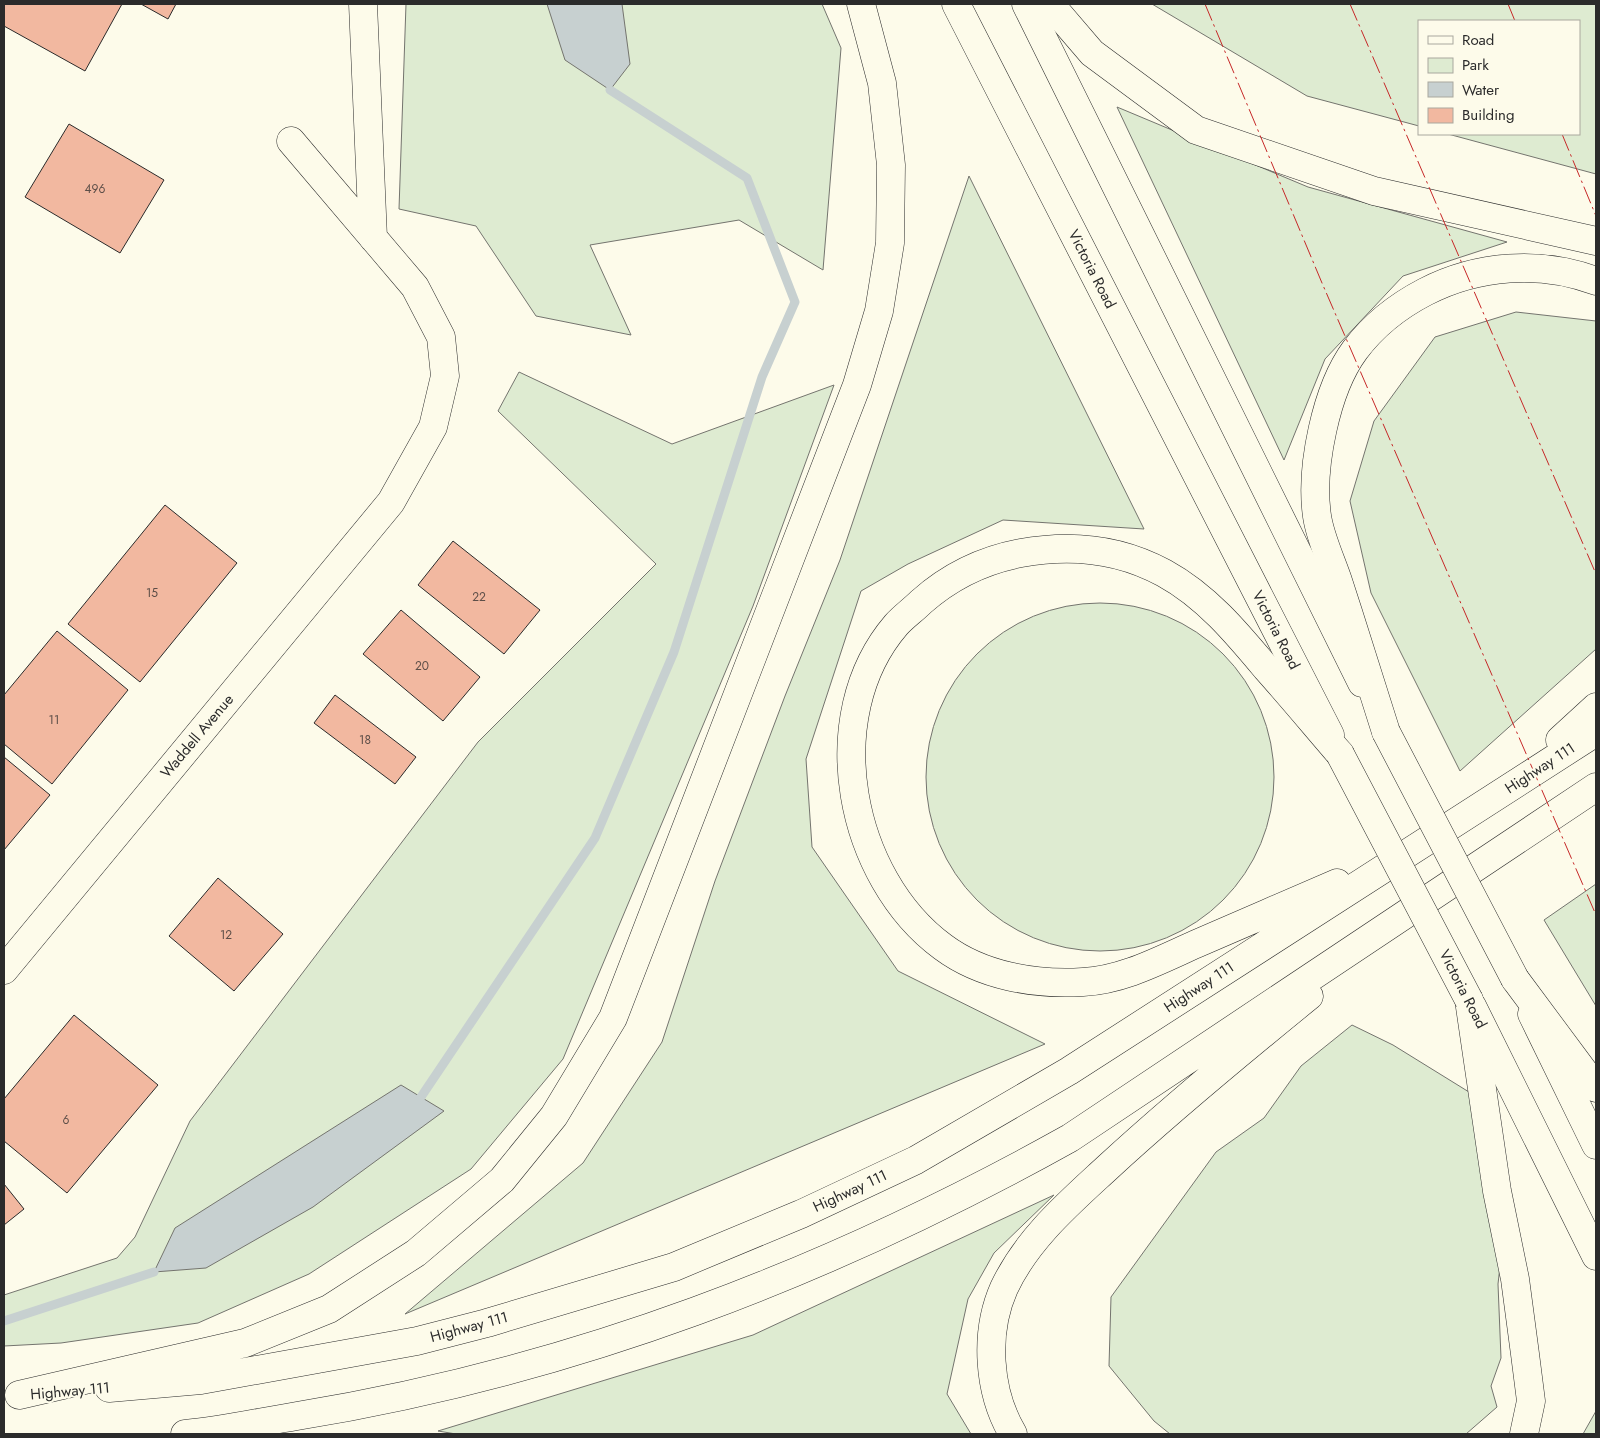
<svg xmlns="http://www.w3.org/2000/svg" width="1600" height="1438" font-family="Jost,sans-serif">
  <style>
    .green { fill: #deebd1; stroke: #74746e }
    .water { fill: #c7d0d0; stroke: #74746e }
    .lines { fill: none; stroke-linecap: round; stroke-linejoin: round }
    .stream { stroke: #c7d0d0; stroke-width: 9 }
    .building { fill: #f2b8a0; stroke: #2b2b2b }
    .minor-casing { stroke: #2b2b2b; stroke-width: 29 }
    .major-casing { stroke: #2b2b2b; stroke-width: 29 }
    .highway-casing { stroke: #2b2b2b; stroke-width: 29 }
    .minor { stroke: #fdfbea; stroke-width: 28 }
    .major { stroke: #fdfbea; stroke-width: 28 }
    .highway { stroke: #fdfbea; stroke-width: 28 }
    .major-bridge-casing { stroke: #2b2b2b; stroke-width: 29; stroke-linecap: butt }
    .major-bridge { stroke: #fdfbea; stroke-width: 28 }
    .power { stroke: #c62828; stroke-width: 1; stroke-dasharray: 18 4 2.5 4; stroke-linecap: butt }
    .labels { text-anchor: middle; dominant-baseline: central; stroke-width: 4; stroke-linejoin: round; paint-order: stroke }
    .number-label { font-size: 12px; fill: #5d4e48 }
    .street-label { font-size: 15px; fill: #2b2b2b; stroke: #fdfbea }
  </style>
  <rect width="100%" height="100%" fill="#fdfbea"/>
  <path class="green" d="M406 4H822L841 48 823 270 739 220 590 245 631 335 536 316 476 226 399 209Z
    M1152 4H1596V174L1448 134H1579V21H1419V126L1307 96Z
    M1117 107 1308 187 1507 242 1403 276 1325 359 1284 460Z
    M969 176 1144 529 1003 520 908 564 861 591 806 759 812 847 898 971 1045 1044 405 1314 583 1163 662 1042 715 881 785 696 840 560Z
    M1516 312 1596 321V649L1460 771 1371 593 1350 501 1374 421 1435 337Z
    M519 372 672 444 834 385 753 606 563 1059 471 1169 309 1274 198 1323 61 1343 4 1346V1295L117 1258 135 1237 190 1121 478 742 656 564 498 411Z
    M926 777a174 174 0 1 1 348 0a174 174 0 1 1-348 0Z
    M1596 884V1006L1544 920Z
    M1352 1025 1393 1045 1469 1092 1504 1231 1498 1284 1501 1358 1491 1386 1497 1407 1466 1434H1170L1154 1421 1109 1366 1111 1297 1216 1152 1264 1118 1301 1066Z
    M1054 1195 994 1253 968 1299 947 1394 971 1434H456L438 1431 753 1335Z
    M1596 1411V1434H1583Z"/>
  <path class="water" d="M547 4H622L630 64 610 90 565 60Z
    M401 1085 444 1111 313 1207 206 1268 154 1272 175 1228Z"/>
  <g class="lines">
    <path class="stream" d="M421 1097 595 838 674 652 762 377 795 302 747 178 610 90
      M4 1321 154 1272"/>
  </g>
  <path class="building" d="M4 4H122L85 71 4 26Z
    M141 4H176L168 19Z
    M69 124 164 180 120 253 25 197Z
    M165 505 237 563 140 682 68 624Z
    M453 541 540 610 504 654 418 585Z
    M401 610 480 677 443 721 363 654Z
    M57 631 128 690 52 784 4 744V695Z
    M335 695 416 757 395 784 314 723Z
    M4 757 50 795 4 850Z
    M218 878 283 934 234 991 169 936Z
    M74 1015 158 1085 67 1193 4 1141V1099Z
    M4 1184 24 1209 4 1225Z"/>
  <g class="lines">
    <defs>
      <path id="minor" d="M363 4 373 238
        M4 970 391 502 433 427 445 376 441 337 415 287 291 141"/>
      <path id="major" d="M956 4 1330 735
        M1026 4 1362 683
        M1472 1006 1596 1256
        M1532 1014 1596 1145"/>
      <path id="highway" d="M1050 4 1092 53 1196 130 1374 191 1596 241
        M1386 732C1370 682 1355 633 1339 584 1332 562 1320 538 1317 516 1310 468 1326 389 1355 350 1373 326 1398 306 1425 292 1477 265 1540 260 1596 281
        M1560 740 1596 707
        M1337 883C1290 903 1243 924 1196 944 1160 960 1123 980 1083 982 1035 985 982 976 943 947 849 878 817 717 896 625 903 617 913 610 921 602 949 577 984 560 1021 553 1070 544 1120 549 1164 573 1206 596 1236 632 1266 668 1291 696 1315 725 1340 754
        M1515 979 1596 1088
        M1469 1000 1497 1191 1515 1279 1525 1354 1531 1401 1524 1434
        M109 1388 201 1380 417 1341 487 1323 674 1267 801 1214 916 1160 1069 1071 1596 732
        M19 1395 245 1343 329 1309 416 1253 502 1180 554 1116 613 1018 857 385 879 311 890 243 891 165 882 83 861 4
        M185 1434C222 1431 260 1422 297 1416 573 1371 826 1274 1070 1138L1596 787
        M1013 1434C988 1392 984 1333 1004 1288 1027 1239 1068 1204 1107 1168 1172 1108 1240 1052 1309 996"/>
    </defs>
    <use href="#minor" class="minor-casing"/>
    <use href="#major" class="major-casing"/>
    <use href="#highway" class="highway-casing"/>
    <use href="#minor" class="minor"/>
    <use href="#major" class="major"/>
    <use href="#highway" class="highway"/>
    <defs>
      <path id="major-bridge" d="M1386 732 1515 979
        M1340 754 1469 1000"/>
    </defs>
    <use href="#major-bridge" class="major-bridge-casing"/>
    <use href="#major-bridge" class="major-bridge"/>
    <path class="power" d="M1205 4 1322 283 1596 915
      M1350 4 1596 574
      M1508 4 1515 21
      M1562 134 1596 216"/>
  </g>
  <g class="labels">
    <g class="number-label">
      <text x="95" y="189">496</text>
      <text x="152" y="593">15</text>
      <text x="479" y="597">22</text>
      <text x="422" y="666">20</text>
      <text x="54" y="720">11</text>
      <text x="365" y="740">18</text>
      <text x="226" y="935">12</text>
      <text x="66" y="1120">6</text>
    </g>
    <g class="street-label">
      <text transform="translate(1092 269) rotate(63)">Victoria Road</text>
      <text transform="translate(1276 630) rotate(63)">Victoria Road</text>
      <text transform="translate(197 736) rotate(-50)">Waddell Avenue</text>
      <text transform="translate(1540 768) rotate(-33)">Highway 111</text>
      <text transform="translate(1199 987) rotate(-33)">Highway 111</text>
      <text transform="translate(1463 989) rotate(63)">Victoria Road</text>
      <text transform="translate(850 1191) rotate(-25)">Highway 111</text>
      <text transform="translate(469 1327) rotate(-15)">Highway 111</text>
      <text transform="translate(70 1391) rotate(-5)">Highway 111</text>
    </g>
  </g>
  <rect width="1600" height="1438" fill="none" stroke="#2b2b2b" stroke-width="10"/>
  <rect x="1418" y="20" width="162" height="115" fill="#fdfbea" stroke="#a9a89e"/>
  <rect x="1428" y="36" width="25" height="8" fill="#fdfbea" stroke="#a9a89e"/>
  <text x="1462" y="45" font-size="15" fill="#2b2b2b">Road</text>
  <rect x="1428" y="58" width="25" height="15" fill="#deebd1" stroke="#a9a89e"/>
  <text x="1462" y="70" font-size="15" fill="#2b2b2b">Park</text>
  <rect x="1428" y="82" width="25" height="15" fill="#c7d0d0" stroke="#a9a89e"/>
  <text x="1462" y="95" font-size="15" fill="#2b2b2b">Water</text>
  <rect x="1428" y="108" width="25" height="15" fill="#f2b8a0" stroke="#a9a89e"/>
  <text x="1462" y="120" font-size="15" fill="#2b2b2b">Building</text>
</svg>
